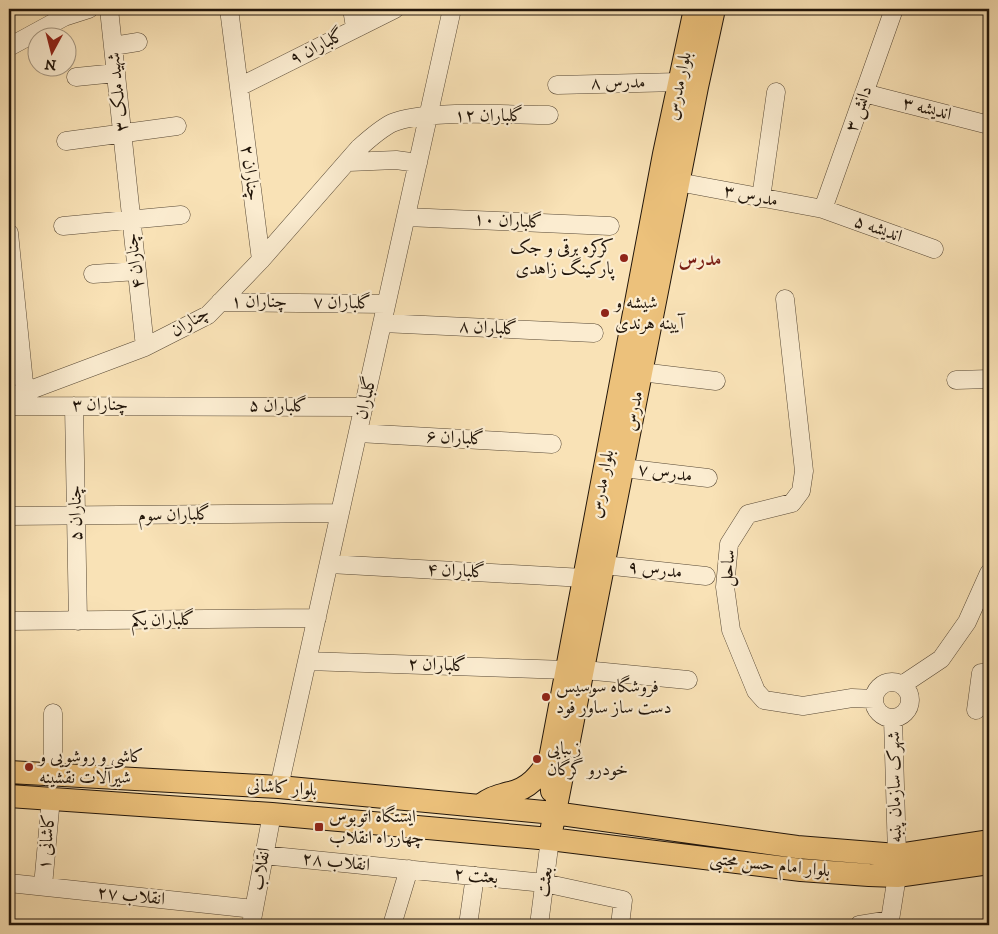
<svg xmlns="http://www.w3.org/2000/svg" width="998" height="934" font-family="'IM FELL DW Pica',Amiri,serif">
  <style>
    .lines { fill: none; stroke-linecap: round; stroke-linejoin: round }
    .minor-casing { stroke: #574835; stroke-width: 19 }
    .major-casing { stroke: #21150a; stroke-width: 24 }
    .minor { stroke: #fbecd0; stroke-width: 18 }
    .major { stroke: #ecc17b; stroke-width: 22 }
    .poi-dot { fill: #8f2418; stroke: #fbecd0; stroke-width: 2 }
    .labels { text-anchor: middle; dominant-baseline: central; stroke-width: 4.5; stroke-linejoin: round; paint-order: stroke }
    .street-label { font-size: 18px; fill: #21150a; stroke: #fbecd0 }
    .poi-label { font-size: 18px; fill: #21150a; stroke: #fbecd0; text-anchor: start }
    .neighbourhood-label { font-size: 19px; font-weight: bold; fill: #7a1f14; stroke: #fbecd0 }
  </style>
  <rect width="100%" height="100%" fill="#f9e2b6"/>
  <filter id="stains"><feTurbulence type="fractalNoise" baseFrequency=".004" numOctaves="4"/><feColorMatrix values="0 0 0 0 .2 0 0 0 0 .09 0 0 0 0 .02 0 0 0 .5 -.17"/></filter>
  <radialGradient id="worn" r=".72"><stop offset=".6" stop-color="#630" stop-opacity="0"/><stop offset="1" stop-color="#630" stop-opacity=".3"/></radialGradient>
  <g class="lines">
    <defs>
      <path id="minor" d="M109 9 145 347
        M229 9 261 260
        M352 9 355 27
        M113 46 138 42
        M9 47 64 17 89 9
        M76 77 116 73
        M557 85 679 82
        M239 87 395 9
        M864 93 989 125
        M66 141 177 126
        M349 162 396 160 418 163
        M678 182 823 209 934 249
        M761 198 776 92
        M823 209 894 9
        M406 217 610 226
        M63 226 181 215
        M9 233 25 393
        M93 274 137 271
        M785 299 804 471 801 491 792 503 748 514 729 544 725 587 731 630 756 691 764 700 803 706 852 698 874 699
        M220 302 386 304
        M382 323 594 333
        M641 372 716 381
        M956 380 989 379
        M9 398 145 347 208 315 261 260 359 148C369 139 380 129 392 123 424 109 511 115 549 115
        M9 406 364 407
        M74 406 78 621
        M358 433 552 444
        M623 468 708 478
        M9 516 340 513
        M329 564 584 578
        M604 565 706 576
        M9 621 317 618
        M307 661 567 670
        M584 670 688 680
        M874 700a18 18 0 1 1 36 0a18 18 0 1 1-36 0Z
        M902 685 941 659 967 622 989 573
        M976 710 981 673H989
        M893 718 897 855
        M53 775V713
        M279 787 452 9
        M263 855 544 883 623 900 620 925
        M9 883 254 909
        M43 886 51 798
        M251 925 272 814
        M392 925 409 869
        M468 925 475 876
        M539 925 550 839
        M859 925 890 920 897 876"/>
      <path id="major" d="M9 772 279 787 554 813 797 847 897 855 989 841
        M552 791 550 759 664 154 695 9
        M9 796 272 814 550 839 801 870 869 875 897 876 989 863
        M481 805C492 797 496 797 509 793 529 789 540 775 550 759
        M552 827 697 87 714 9"/>
    </defs>
    <use href="#minor" class="minor-casing"/>
    <use href="#major" class="major-casing"/>
    <use href="#minor" class="minor"/>
    <use href="#major" class="major"/>
  </g>
  <g class="poi-dot">
    <circle cx="624" cy="258" r="5"/>
    <circle cx="605" cy="313" r="5"/>
    <circle cx="546" cy="697" r="5"/>
    <circle cx="537" cy="759" r="5"/>
    <circle cx="29" cy="767" r="5"/>
    <rect x="314" y="822" width="10" height="10" rx="2.5"/>
  </g>
  <g class="labels">
    <g class="street-label">
      <text transform="translate(317 47) rotate(-27)">۹ گلباران</text>
      <text transform="translate(618 83) rotate(-1)">مدرس ۸</text>
      <text transform="translate(679 86) rotate(-78)">بلوار مدرس</text>
      <text transform="translate(118 92) rotate(-96)">۳ شهید ملک</text>
      <text transform="translate(859 109) rotate(-70)">دانش ۳</text>
      <text transform="translate(927 109) rotate(14)">اندیشه ۳</text>
      <text x="489" y="116">گلباران ۱۲</text>
      <text transform="translate(250 173) rotate(83)">۲ چناران</text>
      <text transform="translate(751 196) rotate(11)">مدرس ۳</text>
      <text transform="translate(508 221) rotate(3)">گلباران ۱۰</text>
      <text transform="translate(878 229) rotate(20)">اندیشه ۵</text>
      <text transform="translate(135 261) rotate(-97)">۴ چناران</text>
      <text x="259" y="302">چناران ۱</text>
      <text transform="translate(342 303) rotate(1)">۷ گلباران</text>
      <text transform="translate(190 322) rotate(-31)">چناران</text>
      <text transform="translate(488 328) rotate(3)">گلباران ۸</text>
      <text transform="translate(366 398) rotate(-77)">گلباران</text>
      <text x="100" y="405">چناران ۳</text>
      <text transform="translate(278 406) rotate(1)">گلباران ۵</text>
      <text transform="translate(634 411) rotate(-79)">مدرس</text>
      <text transform="translate(455 438) rotate(3)">گلباران ۶</text>
      <text transform="translate(665 473) rotate(7)">مدرس ۷</text>
      <text transform="translate(602 484) rotate(-79)">بلوار مدرس</text>
      <text transform="translate(76 513) rotate(-91)">۵ چناران</text>
      <text transform="translate(174 515) rotate(-1)">گلباران سوم</text>
      <text transform="translate(728 568) rotate(-85)">ساحل</text>
      <text transform="translate(655 570) rotate(6)">مدرس ۹</text>
      <text transform="translate(456 571) rotate(3)">گلباران ۴</text>
      <text transform="translate(163 620) rotate(-1)">گلباران یکم</text>
      <text transform="translate(437 665) rotate(2)">گلباران ۲</text>
      <text transform="translate(895 787) rotate(-91)">شهرک سازمان پنبه</text>
      <text transform="translate(282 788) rotate(4)">بلوار کاشانی</text>
      <text transform="translate(47 842) rotate(-85)">۱ کاشانی</text>
      <text transform="translate(336 862) rotate(6)">۲۸ انقلاب</text>
      <text transform="translate(770 865) rotate(6)">بلوار امام حسن مجتبی</text>
      <text transform="translate(261 869) rotate(-80)">انقلاب</text>
      <text transform="translate(476 876) rotate(6)">۲ بعثت</text>
      <text transform="translate(545 882) rotate(-82)">بعثت</text>
      <text transform="translate(131 896) rotate(6)">انقلاب ۲۷</text>
    </g>
    <g class="poi-label">
      <text x="614" y="248" text-anchor="end">کرکره برقی و جک<tspan x="614" dy="21">پارکینگ زاهدی</tspan></text>
      <text x="615" y="303">شیشه و<tspan x="615" dy="21">آیینه هرندی</tspan></text>
      <text x="556" y="687">فروشگاه سوسیس<tspan x="556" dy="21">دست ساز ساور فود</tspan></text>
      <text x="547" y="749">زیبایی<tspan x="547" dy="21">خودرو گرگان</tspan></text>
      <text x="39" y="757">کاشی و روشویی و<tspan x="39" dy="21">شیرآلات نقشینه</tspan></text>
      <text x="329" y="817">ایستگاه اتوبوس<tspan x="329" dy="21">چهارراه انقلاب</tspan></text>
    </g>
    <g class="neighbourhood-label">
      <text x="700" y="259">مدرس</text>
    </g>
  </g>
  <rect width="998" height="934" fill="none" stroke="#f9e2b6" stroke-width="30"/>
  <rect x="10" y="10" width="978" height="914" fill="none" stroke="#21150a" stroke-width="2.5"/>
  <rect x="15" y="15" width="968" height="904" fill="none" stroke="#21150a"/>
  <g transform="translate(52 52) rotate(187)"><circle r="24" fill="#fbecd0" stroke="#a49681"/>
  <path d="M0-4L9 19L0 12L-9 19Z" fill="#8f2418"/>
  <text y="-8" font-size="14" font-weight="bold" text-anchor="middle" fill="#21150a">N</text>
  </g>
  <rect width="100%" height="100%" filter="url(#stains)"/>
  <rect width="100%" height="100%" fill="url(#worn)"/>
</svg>
